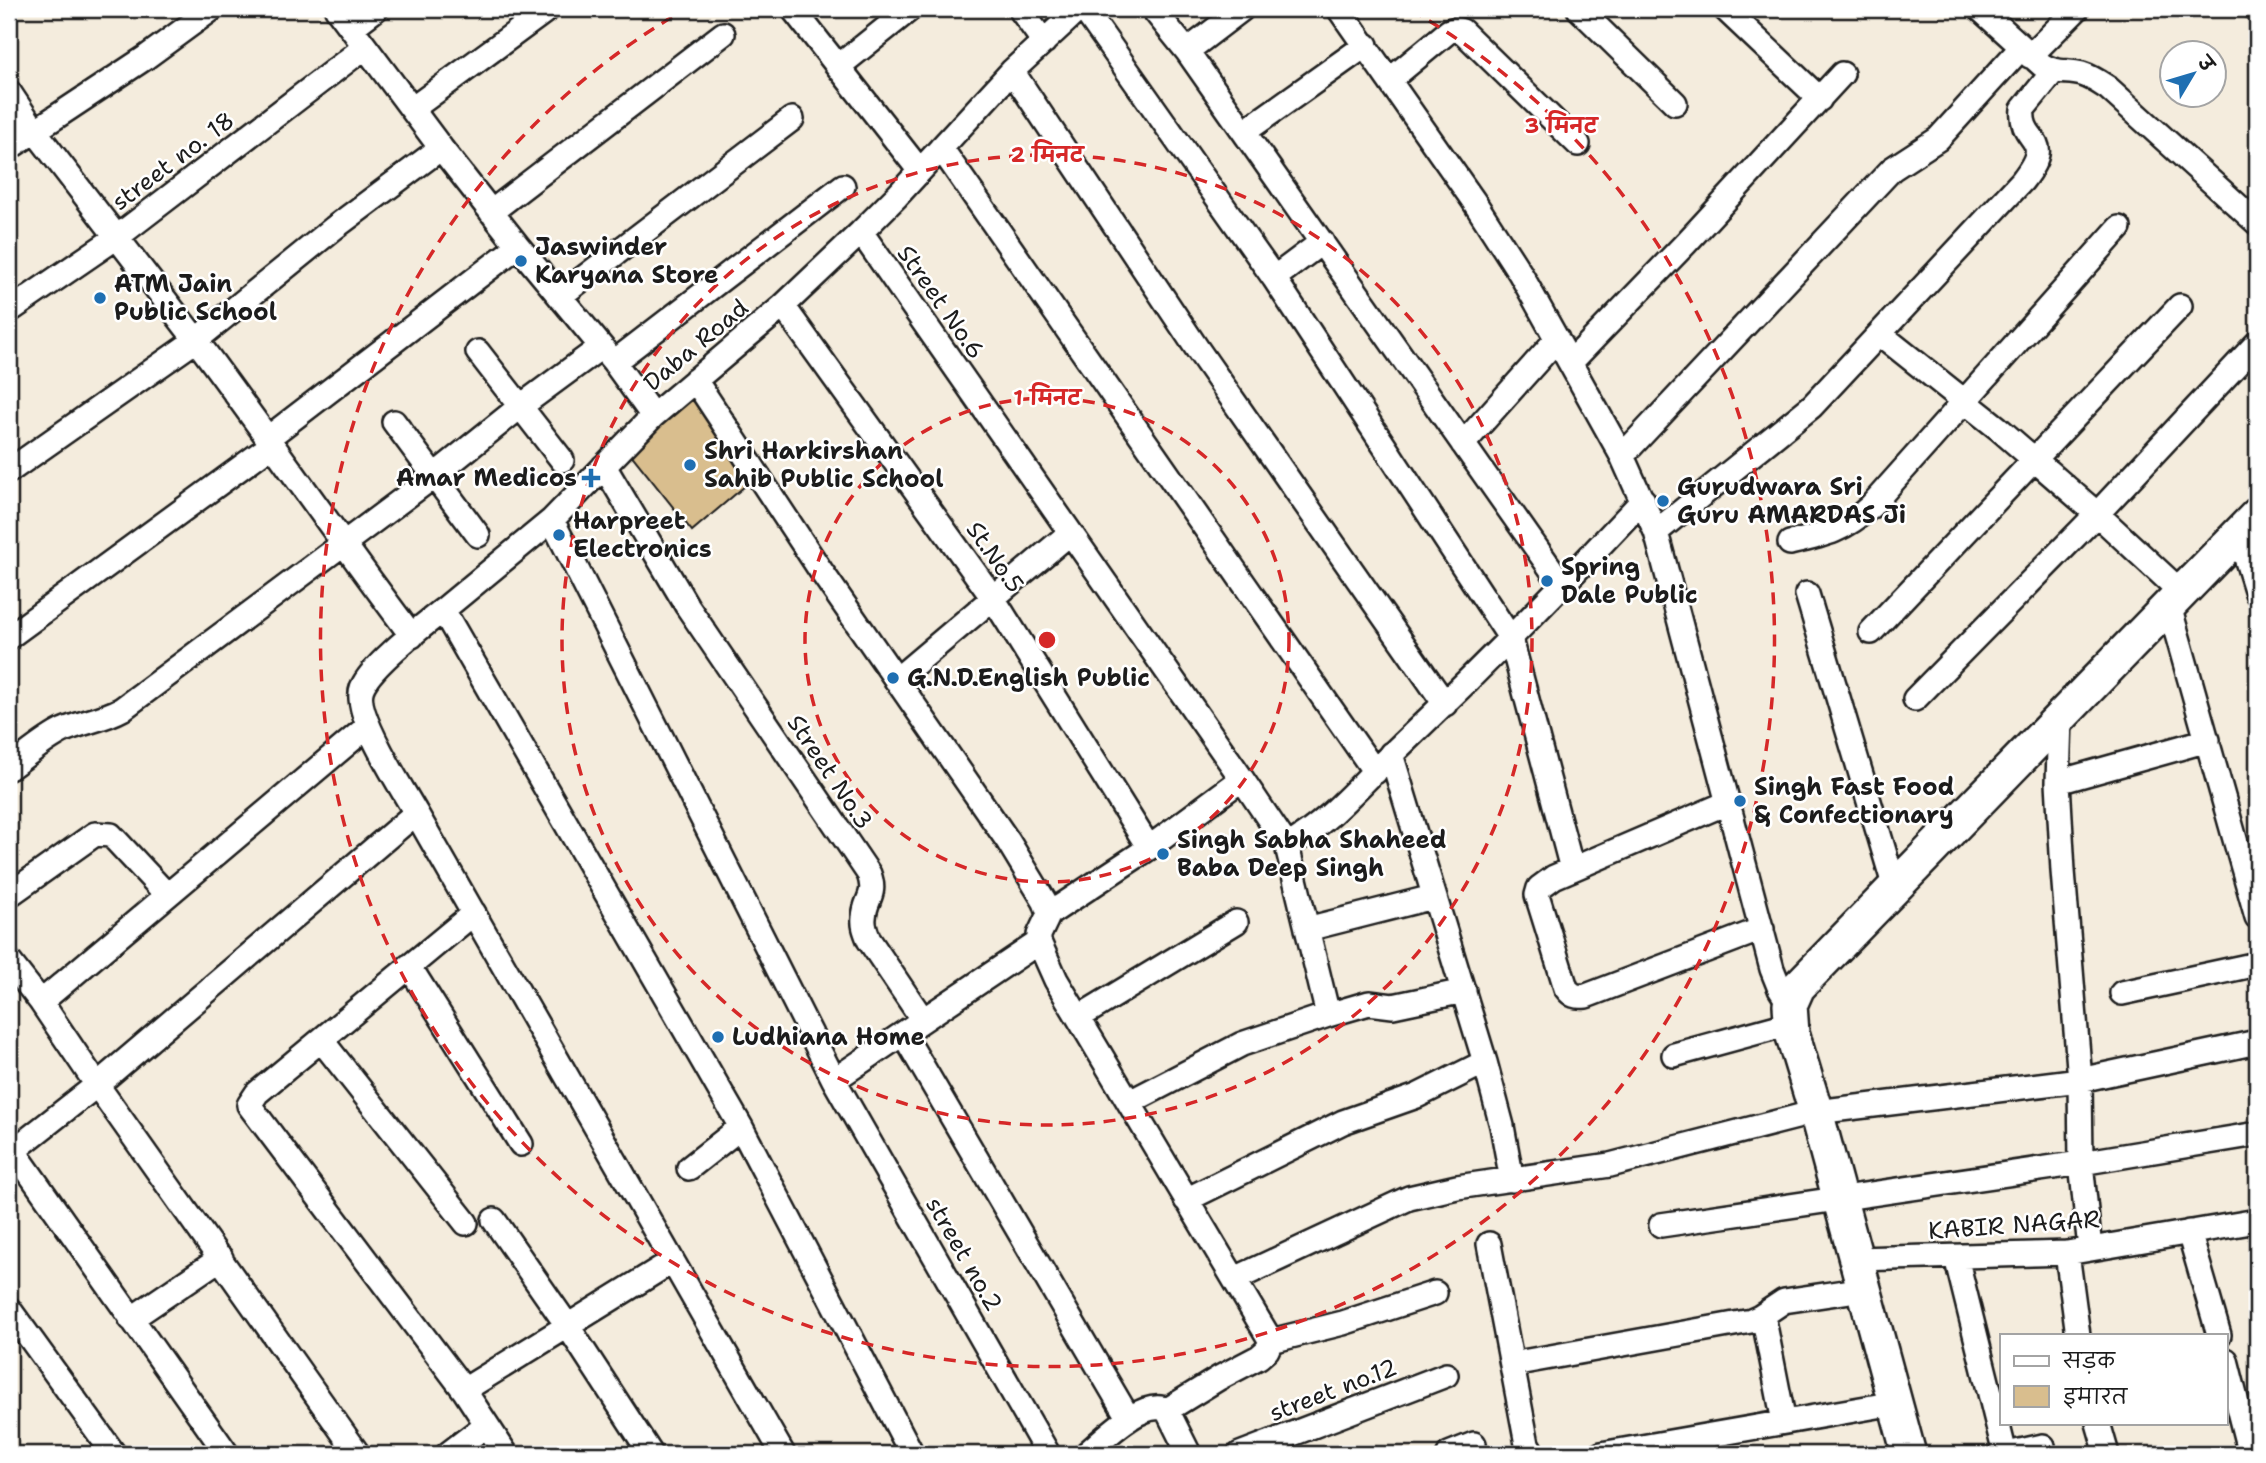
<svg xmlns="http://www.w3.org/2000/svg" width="2266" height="1463" font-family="'Shantell Sans','Playpen Sans Deva',sans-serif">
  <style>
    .building { fill: #d9be8e; stroke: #1c1c1c; stroke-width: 2 }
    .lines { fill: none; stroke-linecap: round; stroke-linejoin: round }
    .street-casing { stroke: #1c1c1c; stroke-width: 28 }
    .secondary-casing { stroke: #1c1c1c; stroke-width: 38 }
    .street { stroke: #fff; stroke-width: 23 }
    .secondary { stroke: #fff; stroke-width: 33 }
    .ring { fill: none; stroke: #d62828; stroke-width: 3.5; stroke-dasharray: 12 9 }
    .poi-dot { fill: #1f6fb2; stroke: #fff; stroke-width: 2.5 }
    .labels { text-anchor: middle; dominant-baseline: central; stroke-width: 5; stroke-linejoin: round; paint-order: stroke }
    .street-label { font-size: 24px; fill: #1c1c1c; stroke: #fff }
    .poi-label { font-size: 24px; font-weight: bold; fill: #1c1c1c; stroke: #fff; text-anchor: start }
    .centre { fill: #d62828; stroke: #fff; stroke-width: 3.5 }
    .ring-label { font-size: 21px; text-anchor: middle; font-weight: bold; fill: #d62828; stroke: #fff; stroke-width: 5; stroke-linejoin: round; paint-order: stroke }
  </style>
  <rect width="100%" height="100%" fill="#f4ecdd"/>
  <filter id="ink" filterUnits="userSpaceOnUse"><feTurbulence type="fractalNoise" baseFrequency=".0143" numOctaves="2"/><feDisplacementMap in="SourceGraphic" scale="14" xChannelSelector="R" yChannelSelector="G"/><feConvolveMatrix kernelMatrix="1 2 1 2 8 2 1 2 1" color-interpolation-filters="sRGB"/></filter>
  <g filter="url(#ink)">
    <path class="building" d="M692 392 752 480 692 531 627 449Z"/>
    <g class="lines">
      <defs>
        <path id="street" d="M337 9 441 148 518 246 614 362 653 416
          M793 9 920 171
          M1020 9 1044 42
          M1084 9 1274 278 1511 639 1572 869
          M1153 9 1187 51 1563 586
          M1339 9 1473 200 1520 273 1622 456 1656 532 1772 969 1780 989 1790 1005
          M1579 9 1675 103
          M1725 9 1820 99
          M1980 9 2042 65C2057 74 2066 70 2082 74 2092 77 2099 82 2108 88L2257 223
          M2256 9 2257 10
          M351 28 376 9
          M1187 51 1242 9
          M2030 56 2077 9
          M839 66 910 9
          M1012 71 1198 350 1445 704
          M1391 79 1449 31 1456 29 1462 31 1578 144
          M9 92 35 131 196 340 9 471
          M412 109 548 9
          M1244 132 1366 45
          M9 148 145 58 212 9
          M941 148 1375 772
          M491 212 723 34
          M861 232 1242 779 1149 848 1049 914
          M1274 278 1322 242
          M560 296 792 119
          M783 306 993 598 1149 848
          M9 311 117 237 365 47
          M1880 334 1998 428 2097 514 2182 593
          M478 352 562 460
          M614 362 843 186
          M1571 362 1686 243 1842 74
          M695 380 821 571 1008 841 1045 902 1049 914 1039 935V942L1056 980 1271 1341 1267 1350 1259 1357 1219 1378 1167 1410
          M394 422 478 535
          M268 438 518 246
          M1463 444 1557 339
          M1622 456 1892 169 1938 139 2022 47
          M604 466 687 606 869 874C877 896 865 898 864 918 863 926 866 932 869 940L923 1020 834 1080
          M1656 532 1812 406 2022 181C2058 135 2019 145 2023 109L2053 72
          M2237 537 2244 551 2257 593
          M1790 543C1824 535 1844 531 1871 506L2119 228
          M1807 594 1895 888
          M2169 606 2257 917
          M443 610 552 520
          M1871 632 2180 306
          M412 636C338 538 269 438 196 340L334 228 441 148
          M9 637 273 444
          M896 680 1070 533
          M1915 699 2097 514 2257 343
          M2060 718 2058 782 2063 871 2080 1080 2081 1163 2090 1249
          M9 768C26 756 45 739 64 730 83 722 104 719 122 709L434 476 521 406 601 347
          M1242 779 1287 846C1330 822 1359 785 1395 751 1480 670 1563 586 1643 500
          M2058 782 2208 740
          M1729 802 1554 877 1539 888 1537 895 1566 988C1572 996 1576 997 1586 996L1762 929
          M1287 846 1328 1015
          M9 895 95 834 111 835 167 895
          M474 913 257 1093 249 1105 464 1390 506 1454
          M1307 929 1433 897
          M9 961 41 1002 97 1085 358 1454
          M409 966 521 1144
          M2122 993 2257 964
          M41 1002 368 726
          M1079 1017 1236 922
          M923 1020 1039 942
          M904 1035 1129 1419
          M322 1041 466 1223
          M1674 1055 1791 1023
          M1485 1062 1502 1126 1512 1180
          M1130 1102 1242 1044 1328 1015 1369 1003 1393 1006 1464 991
          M9 1144 227 1454
          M13 1151 97 1085 416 813
          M689 1168 741 1127
          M1186 1200 1343 1122 1417 1096 1485 1062 1391 754
          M494 1220 567 1325 651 1454
          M1661 1225 2081 1163 2257 1134
          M2189 1232 2219 1335
          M1489 1244 1527 1444 1533 1454
          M2067 1253 2078 1335
          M1956 1257 2005 1454
          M1856 1259 2067 1253 2257 1221
          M1235 1279 1409 1198 1457 1187 1610 1165 1816 1112 2080 1080 2257 1042
          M9 1309 114 1454
          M1763 1315 1784 1422
          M131 1319 221 1258
          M1271 1341 1343 1323 1435 1293
          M2226 1360 2250 1454
          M1512 1364 1751 1321 1760 1317 1784 1301 1864 1289
          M464 1390 671 1262
          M2098 1423 2107 1454
          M448 1454 486 1425
          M783 1454 416 813C402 788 352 713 362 688 371 665 423 626 443 610L741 1127 912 1454
          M1048 1454 834 1080 552 520 653 416 783 306 861 232 897 196 1012 71 1079 9
          M1086 1454C1104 1439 1143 1398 1167 1410L1189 1454
          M1240 1454 1446 1375
          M1449 1454 1474 1444
          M1601 1454 1895 1403
          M2007 1454 2043 1446"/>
        <path id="secondary" d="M1909 1454 1816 1112 1792 1033 1790 1005 1798 987 2257 515"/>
      </defs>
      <use href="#street" class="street-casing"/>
      <use href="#secondary" class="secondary-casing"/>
      <use href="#street" class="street"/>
      <use href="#secondary" class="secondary"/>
    </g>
  </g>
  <g class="ring">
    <circle cx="1047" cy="640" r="242"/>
    <circle cx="1047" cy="640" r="485"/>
    <path d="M1411 10A727 727 0 1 1 684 10"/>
  </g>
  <g class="poi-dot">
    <circle cx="521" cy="261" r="7"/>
    <circle cx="100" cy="298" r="7"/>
    <circle cx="690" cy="465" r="7"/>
    <path d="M587.5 467.5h7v7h7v7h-7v7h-7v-7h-7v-7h7z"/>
    <circle cx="1663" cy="501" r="7"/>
    <circle cx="559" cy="535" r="7"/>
    <circle cx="1547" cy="581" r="7"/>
    <circle cx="893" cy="678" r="7"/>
    <circle cx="1740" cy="801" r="7"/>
    <circle cx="1163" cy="854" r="7"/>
    <circle cx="718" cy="1037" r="7"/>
  </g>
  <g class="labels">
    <g class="street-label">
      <text transform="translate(173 161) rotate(-37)">street no. 18</text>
      <text transform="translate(941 302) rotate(55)">Street No.6</text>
      <text transform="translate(696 345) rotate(-40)">Daba Road</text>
      <text transform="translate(995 557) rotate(55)">St.No.5</text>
      <text transform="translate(830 772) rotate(56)">Street No.3</text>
      <text transform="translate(2014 1225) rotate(-4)">KABIR NAGAR</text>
      <text transform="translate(964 1254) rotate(60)">street no.2</text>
      <text transform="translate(1333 1390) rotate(-21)">street no.12</text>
    </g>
    <g class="poi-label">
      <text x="535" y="247">Jaswinder<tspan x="535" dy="28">Karyana Store</tspan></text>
      <text x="114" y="284">ATM Jain<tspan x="114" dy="28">Public School</tspan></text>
      <text x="704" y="451">Shri Harkirshan<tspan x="704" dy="28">Sahib Public School</tspan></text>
      <text x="577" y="478" text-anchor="end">Amar Medicos</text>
      <text x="1677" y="487">Gurudwara Sri<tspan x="1677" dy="28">Guru AMARDAS Ji</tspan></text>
      <text x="573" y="521">Harpreet<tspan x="573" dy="28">Electronics</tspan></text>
      <text x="1561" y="567">Spring<tspan x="1561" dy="28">Dale Public</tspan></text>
      <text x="907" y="678">G.N.D.English Public</text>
      <text x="1754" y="787">Singh Fast Food<tspan x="1754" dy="28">&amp; Confectionary</tspan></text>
      <text x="1177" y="840">Singh Sabha Shaheed<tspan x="1177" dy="28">Baba Deep Singh</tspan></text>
      <text x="732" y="1037">Ludhiana Home</text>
    </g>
  </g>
  <circle cx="1047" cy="640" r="10" class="centre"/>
  <g class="ring-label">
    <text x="1561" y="133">3 मिनट</text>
    <text x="1047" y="162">2 मिनट</text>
    <text x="1047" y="405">1 मिनट</text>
  </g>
  <rect width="2266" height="1463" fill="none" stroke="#fff" stroke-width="35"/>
  <rect x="18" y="18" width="2231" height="1428" fill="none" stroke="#1c1c1c" stroke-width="2.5" filter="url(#ink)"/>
  <rect x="2000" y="1334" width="228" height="91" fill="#ffffff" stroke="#a4a4a4" stroke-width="2"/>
  <rect x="2014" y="1356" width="35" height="10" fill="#ffffff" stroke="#a4a4a4" stroke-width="2"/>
  <text x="2063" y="1368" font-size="21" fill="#1c1c1c">सड़क</text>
  <rect x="2014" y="1386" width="35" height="21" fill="#d9be8e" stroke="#a4a4a4" stroke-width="2"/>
  <text x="2063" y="1404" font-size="21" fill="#1c1c1c">इमारत</text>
  <g transform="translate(2193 74) rotate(52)"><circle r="33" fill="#ffffff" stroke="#a4a4a4" stroke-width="2"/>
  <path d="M0-5L12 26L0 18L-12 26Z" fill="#1f6fb2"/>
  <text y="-10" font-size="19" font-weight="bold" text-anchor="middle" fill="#1c1c1c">उ</text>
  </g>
</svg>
